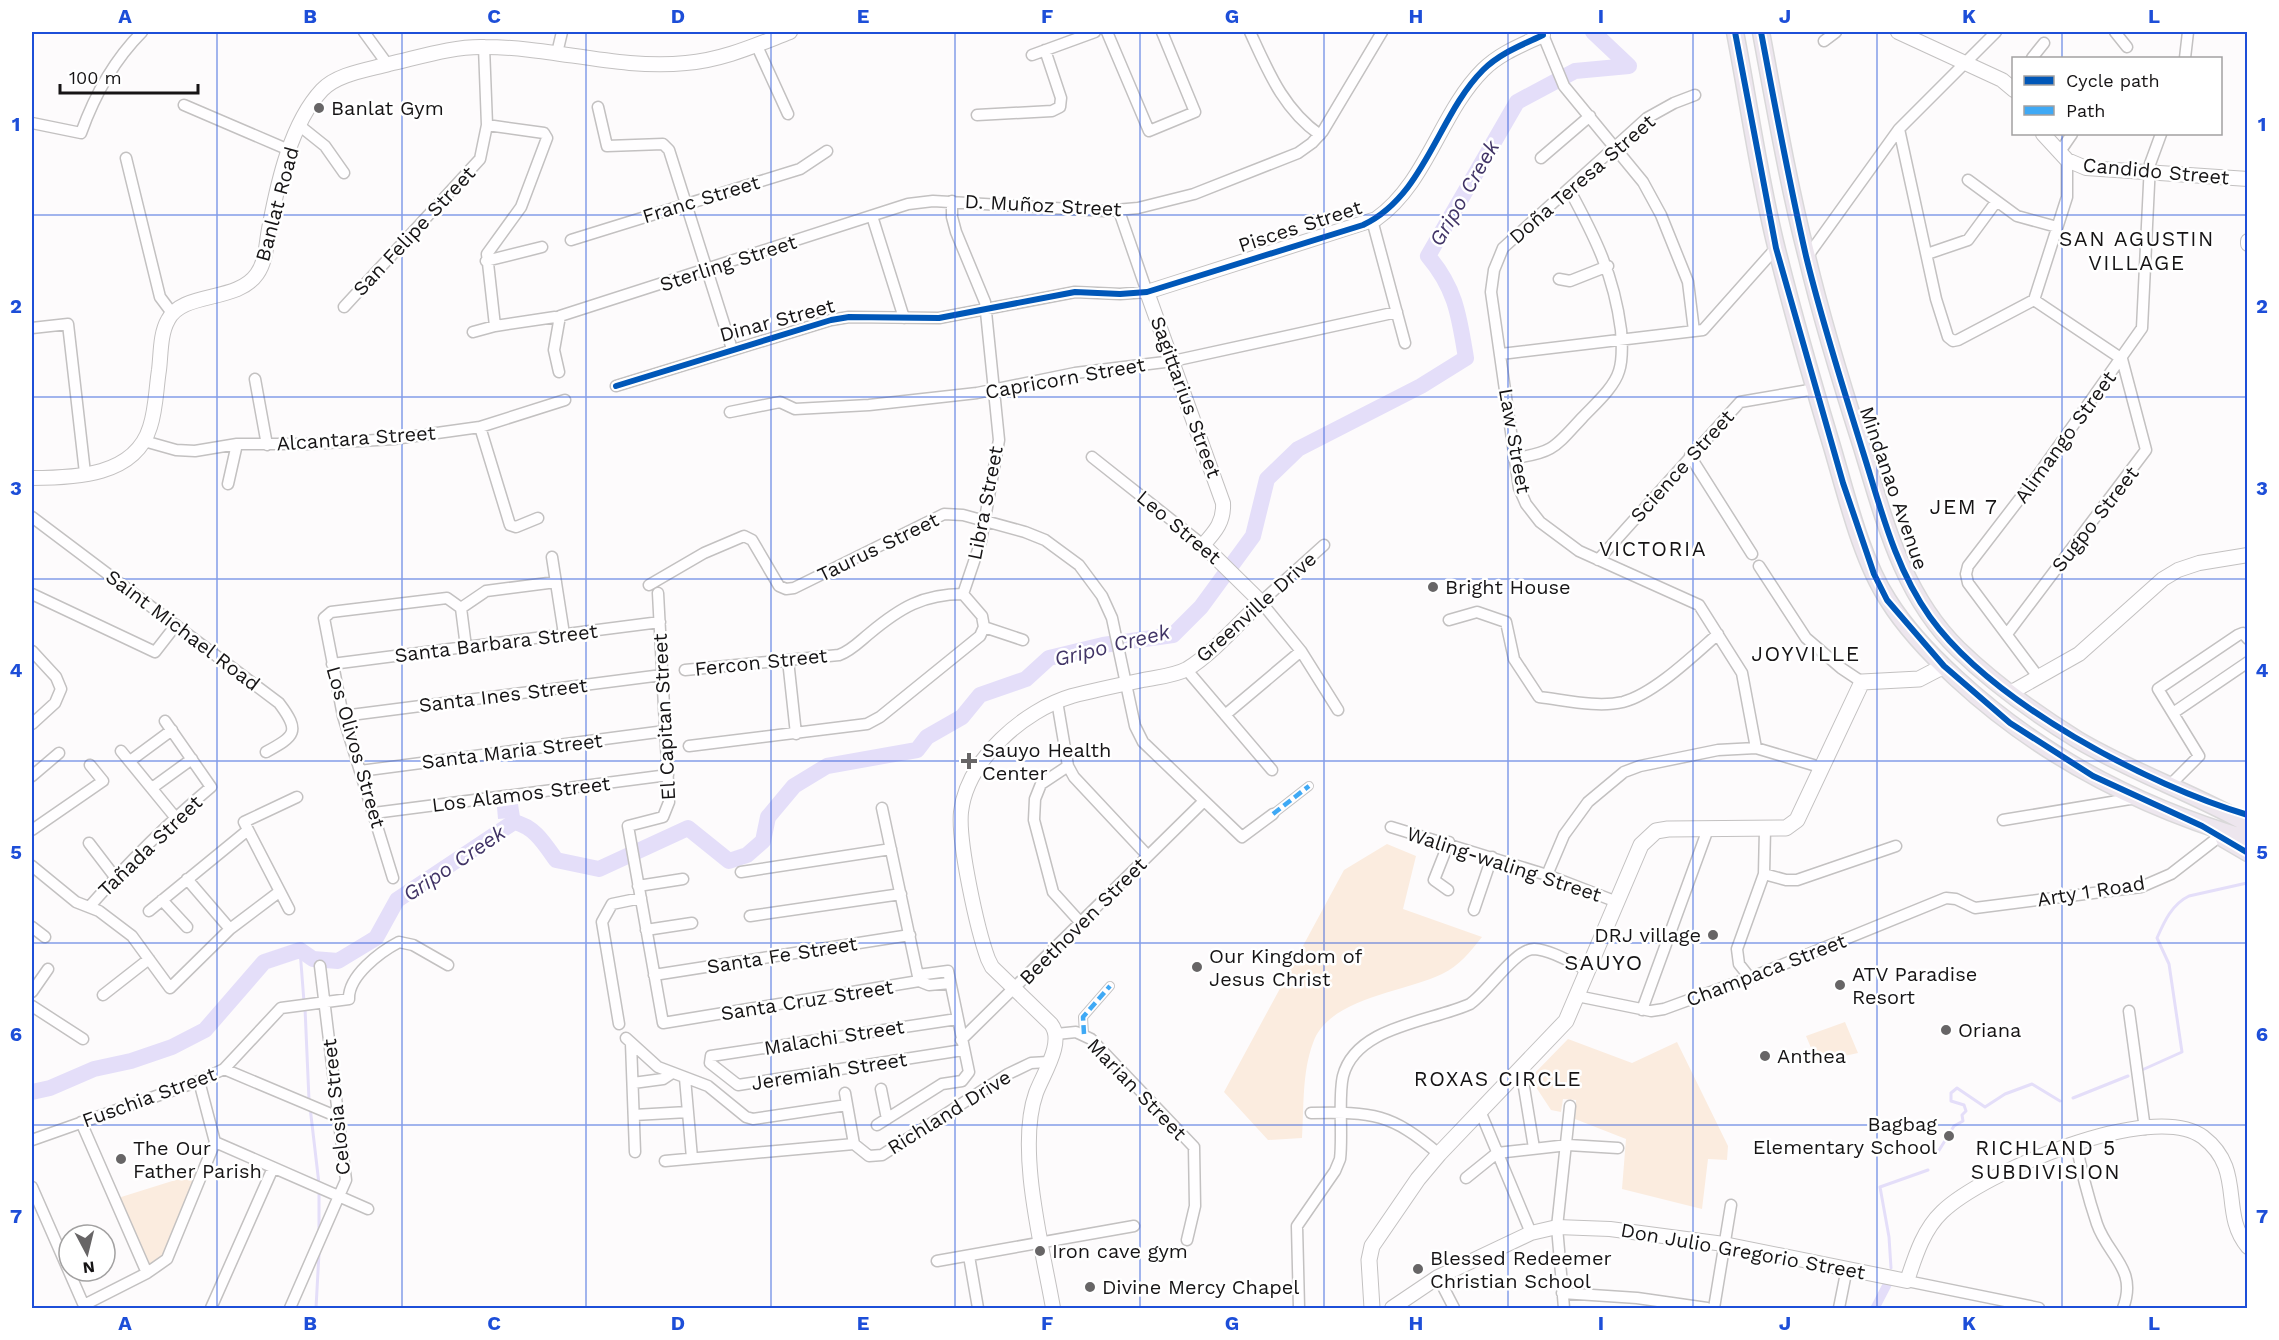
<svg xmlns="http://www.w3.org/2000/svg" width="2279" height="1340" font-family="'Work Sans',sans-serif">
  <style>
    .green { fill: #fbecdf }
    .water { fill: #e4def9 }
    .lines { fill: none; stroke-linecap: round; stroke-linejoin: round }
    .stream { stroke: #e4def9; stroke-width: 3 }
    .canal { stroke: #e4def9; stroke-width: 9 }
    .river { stroke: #e4def9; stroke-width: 16 }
    .pedestrian-casing { stroke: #c3c1c1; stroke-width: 10 }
    .minor-casing { stroke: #c3c1c1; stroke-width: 13 }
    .tertiary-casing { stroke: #c3c1c1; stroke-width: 16 }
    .secondary-casing { stroke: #c3c1c1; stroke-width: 17 }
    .primary-casing { stroke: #d9d8d9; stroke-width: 19 }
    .pedestrian { stroke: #fffeff; stroke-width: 8 }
    .minor { stroke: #fffeff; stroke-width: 10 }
    .tertiary { stroke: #fffeff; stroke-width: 14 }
    .secondary { stroke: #fffeff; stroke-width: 15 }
    .primary { stroke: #ede6ee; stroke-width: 16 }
    .quiet { stroke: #3fa9f5; stroke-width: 4.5; stroke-dasharray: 9 4.5; stroke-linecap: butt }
    .cycleway-casing { stroke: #fff; stroke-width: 10 }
    .cycleway { stroke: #0057b8; stroke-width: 6 }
    .grid { fill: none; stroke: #1d4ed8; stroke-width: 1.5; stroke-opacity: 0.55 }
    .poi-dot { fill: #676566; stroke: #fff; stroke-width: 2 }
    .labels { text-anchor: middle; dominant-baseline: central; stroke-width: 5; stroke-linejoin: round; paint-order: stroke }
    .poi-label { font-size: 20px; fill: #161415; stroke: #fff; text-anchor: start }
    .street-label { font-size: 20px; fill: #161415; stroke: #fff }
    .water-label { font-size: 21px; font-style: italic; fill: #413466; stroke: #fff }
    .neighbourhood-label { font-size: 21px; letter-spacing: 1.5px; fill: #161415; stroke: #fff }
    .quarter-label { font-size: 22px; letter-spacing: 1.5px; fill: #161415; stroke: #fff }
    .neatline { fill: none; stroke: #1d4ed8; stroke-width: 2 }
    .grid-label { font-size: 20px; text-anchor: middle; font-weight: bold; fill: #1d4ed8 }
  </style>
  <rect width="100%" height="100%" fill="#fdfbfc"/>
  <path class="green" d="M1387 844 1416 856 1403 909 1482 937C1470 952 1459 966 1442 974 1405 992 1328 998 1313 1043 1302 1072 1304 1107 1302 1138L1268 1140 1224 1092 1344 870Z
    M1845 1022 1858 1053 1817 1062 1806 1036Z
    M1568 1039 1632 1063 1677 1042 1728 1146 1727 1160 1708 1159 1702 1209 1622 1189 1626 1139 1575 1119 1576 1100 1563 1099 1561 1112 1551 1110 1530 1078Z
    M201 1172 165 1258 148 1269 118 1198Z"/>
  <path class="water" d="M518 804 520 817 498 819 497 807Z"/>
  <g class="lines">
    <path class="stream" d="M300 950 304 1002
      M305 1008 309 1100
      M2142 1070 2182 1052 2169 964 2157 938C2164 922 2172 904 2189 896L2247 883
      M2073 1098 2128 1076
      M310 1107 319 1184
      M1938 1152 1954 1126 1963 1121 1962 1115 1966 1111 1964 1105 1951 1101V1093L1957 1088 1985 1107 2005 1094 2032 1084 2060 1101
      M319 1190V1232
      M1891 1268 1889 1237 1880 1187 1928 1170
      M316 1308 319 1253"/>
    <path class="canal" d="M1875 1308 1889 1281"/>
    <path class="river" d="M32 1092 50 1088 94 1069 131 1061 172 1047 205 1030 264 962 300 950 313 959 338 961 376 938 397 900 514 822C535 827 544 843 556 860L599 869 688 828 729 861 747 855 763 841 768 817 794 786 827 766 917 750 927 737 962 717 980 695 1026 679 1049 658 1103 645 1173 635 1201 607 1253 536 1267 479 1298 449 1421 386 1466 358C1459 316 1456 289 1428 256L1517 102 1575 71 1629 66 1593 32"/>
    <defs>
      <path id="pedestrian" d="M1273 814 1309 786
        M1084 1034 1083 1017 1110 986"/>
      <path id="minor" d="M364 32 388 65
        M1107 32 1149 131 1195 112 1162 32
        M1250 32C1268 71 1283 109 1320 135
        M2115 32 2127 47
        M1543 35 1564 86 1643 182 1661 215 1688 282 1694 331
        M1824 41 1836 32
        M756 44 788 114
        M557 53 562 32
        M1032 55 1095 32
        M2032 58 2044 43
        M2185 58 2188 32
        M1695 95 1674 103 1647 118 1503 248 1494 270 1491 292 1519 488 1526 504 1540 522 1579 551 1699 605 1742 673 1756 748
        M184 105 289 150
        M598 107 607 146 663 144 669 150 732 349
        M977 115 1052 111 1060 107 1061 98 1045 50
        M32 123 81 133C95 94 113 61 142 32
        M487 125 544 133 547 138 521 207 487 254 495 326
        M300 126 325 146 344 173
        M1899 129 1936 299 1948 337 1953 341 1958 340 2034 300
        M2059 153 2072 134
        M126 158 160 297 172 313
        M1541 158 1590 116
        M1968 180 2017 216 2057 227
        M952 201V217L956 232 985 302 999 440 981 541 963 594
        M872 216 904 318
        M1372 220 1405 343
        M571 240 800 169 827 151
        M1927 254 1968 240 1996 202
        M1807 257 1899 129 1996 32
        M486 261 542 247
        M1559 279 1570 281 1608 266
        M2034 300 2067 197V160
        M2034 300 2122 359
        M344 307 480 159 487 125 484 47
        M32 328 68 324 85 473
        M473 332 495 326 555 317
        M1501 354 1703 330 1776 248
        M559 372 554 350 560 316 908 204 933 201 1104 211 1138 208 1194 194 1298 153 1312 143 1323 131 1382 32
        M255 379 267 445
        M616 386 831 320 849 317 939 318 1075 292 1120 294 1147 292 1119 211
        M730 412 780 402 795 409 869 405 977 393 1075 373 1173 361 1397 312
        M480 427 510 525 516 527 538 518
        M144 441 176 450 195 451 237 444H310L394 439 480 427 565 400
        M1690 456 1752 554
        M1092 457 1203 545
        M1514 458C1554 453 1556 446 1582 418 1594 405 1614 388 1619 371 1623 359 1622 342 1621 330 1614 275 1595 237 1569 189
        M228 484 237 444
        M32 517 279 703C301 732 295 736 266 752
        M1324 545 1261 602 1301 651 1338 710
        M552 557 564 634
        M1598 560 1740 402 1815 389
        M1759 566 1806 638 1841 668 1862 682
        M649 585 704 553 744 536 752 540 779 586 786 589 794 588 944 514 963 515 1025 532 1045 540 1079 565 1102 596 1112 618 1135 726 1143 742 1242 837 1273 814
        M658 593 669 802 663 817 628 826 663 1023 919 981 929 985 950 983
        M32 594 155 652 176 625
        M963 594 982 616 984 627
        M461 608 486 591 556 582
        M1449 620 1477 612 1506 622 1514 659 1539 697C1565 700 1597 708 1623 702 1654 694 1694 655 1718 634
        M984 627 1023 640
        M2007 634 2146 450 2122 359
        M32 651 56 677 61 689 55 703 32 724
        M788 660 796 734
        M332 664 660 622
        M1186 669 1272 770
        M685 670 839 655C851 651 860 641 870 633 900 608 923 594 963 594
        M2039 678 1968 583 1966 574 1968 566 2038 475 2142 328 2150 164 2161 134
        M1057 701 1068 766 1074 777 1148 856
        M2173 713 2248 662
        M1225 715 1301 651
        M343 716 662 675
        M689 746 867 724 880 717 980 636 984 627
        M121 751 175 817
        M130 761 172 730
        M1068 766 1041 784 1035 799 1034 820 1053 892 1081 923
        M360 771 665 731
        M32 776 59 753
        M2169 786 2199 756 2158 689 2238 635 2243 633 2248 639
        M152 788 192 759
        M882 808 919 981
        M374 813 668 775
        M2003 820 2136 798
        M1391 827 1547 875 1617 902
        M32 830 103 781 90 765
        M89 843 115 877
        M32 866 76 902 99 911 132 936 170 988 230 929 279 892
        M741 872 891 849
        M1764 874 1786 880H1797L1896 846
        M1547 875 1564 835 1588 802 1624 772 1640 766 1718 750 1756 748 1820 767
        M393 878 343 716 324 618 331 612 447 598 461 608 466 647
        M187 879 230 929
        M638 886 683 879
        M1448 890 1434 880 1449 842
        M162 900 187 927
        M90 906C127 864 168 823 211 787L165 721
        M289 909 244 822 297 797
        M1474 910 1492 857
        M149 911 248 830
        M750 916 901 894
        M32 927 45 937
        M646 930 692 923
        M654 975 910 935
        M1750 978 1739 964 1737 949 1764 874 1765 829
        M32 992 48 969
        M103 995 149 959
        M1577 996 1651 1011 1664 1009 1757 975 1946 898 1956 899 1975 908 2141 887 2171 874 2220 836
        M32 1006 83 1039
        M1642 1010 1708 829
        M2129 1011 2145 1129
        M957 1019 711 1056 710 1063 738 1085 963 1050
        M619 1024 602 922 612 904 641 898
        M1056 1034 1076 1032 1091 1039 1194 1147 1195 1206 1187 1240
        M626 1038 658 1067 708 1086 746 1117 753 1119 847 1105
        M961 1040 1204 801
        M631 1043 635 1152
        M224 1069 338 1117
        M1517 1073 1523 1081 1534 1148
        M685 1078 692 1158
        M199 1081 215 1142
        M633 1083 663 1079 672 1073
        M881 1089 887 1119
        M845 1093 854 1144
        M1480 1111 1531 1233
        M1311 1113C1373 1112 1391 1113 1439 1154
        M634 1115 688 1112
        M81 1122 147 1273
        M877 1125 942 1084 962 1081 969 1072 948 971 918 975
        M32 1140 199 1081 224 1069 281 1008 349 999C348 976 380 952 399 942L413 945 448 965
        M215 1142 368 1209
        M2076 1142C2081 1170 2088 1197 2097 1224 2108 1256 2138 1269 2123 1308
        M854 1144 869 1156 882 1155 1008 1074 1031 1063 1048 1062
        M665 1161 854 1144
        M1466 1178 1497 1153 1568 1145 1618 1148
        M32 1187 85 1308
        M969 1256 978 1308
        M937 1261 1134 1226
        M1438 1277 1454 1308
        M1907 1281 2039 1308
        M1562 1293 1637 1298 1707 1308
        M84 1305 147 1273 167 1259 215 1142
        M211 1308 273 1168
        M290 1308 346 1180 320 966
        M1299 1308 1297 1226 1335 1171 1340 1159C1343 1135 1338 1097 1343 1076 1356 1026 1430 1022 1470 1004 1487 993 1515 949 1534 949 1551 950 1572 963 1587 970
        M1564 1308 1557 1227 1570 1106
        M1714 1308 1731 1205
        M1839 1308 1847 1268"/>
      <path id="tertiary" d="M1898 32 2002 80 2014 90
        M2043 134 2067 160 2086 168 2248 179
        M2248 241V244
        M32 478C75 478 135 476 150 427 156 409 156 389 159 370 161 354 160 334 168 320 182 291 237 303 257 274 267 260 266 241 270 224 278 182 291 123 322 90 337 74 367 70 389 64 420 57 453 46 485 47 552 47 620 70 686 63 723 60 756 45 790 32
        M2010 693 2079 654 2163 579 2178 570 2199 563 2248 555
        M1053 1308C1043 1250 1016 1149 1036 1093 1043 1074 1065 1042 1051 1024L992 967 988 959C977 929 958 842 961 812 967 760 1024 710 1072 696 1095 690 1119 685 1143 680 1157 677 1174 676 1187 669 1211 655 1241 621 1261 602L1203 545C1216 531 1224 521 1223 503L1147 292 1376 219C1427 183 1440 113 1483 70 1500 53 1522 45 1543 35L1542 32
        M1392 1308 1438 1277 1531 1233 1557 1227 1610 1229 1724 1244 1907 1281C1915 1257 1923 1230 1942 1212 1982 1173 2152 1099 2203 1137 2246 1170 2219 1213 2248 1247"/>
      <path id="secondary" d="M1372 1308 1369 1260 1372 1246 1418 1179 1439 1154 1566 1021 1641 845 1656 831 1668 829 1786 828 1797 820 1862 682 1919 679 1944 666"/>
      <path id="primary" d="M1735 32C1749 104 1759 179 1777 250 1793 314 1811 377 1830 440 1845 489 1860 557 1888 600 1906 629 1931 655 1956 678 2039 755 2139 807 2248 839
        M1761 32C1775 107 1788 183 1807 257 1822 320 1841 382 1861 444 1884 518 1901 593 1958 649 1993 683 2036 714 2078 740 2132 772 2193 793 2248 824
        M2224 839 2248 853"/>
    </defs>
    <use href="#pedestrian" class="pedestrian-casing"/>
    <use href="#minor" class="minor-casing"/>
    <use href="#tertiary" class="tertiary-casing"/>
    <use href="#secondary" class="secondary-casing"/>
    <use href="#primary" class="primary-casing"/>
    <use href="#pedestrian" class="pedestrian"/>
    <use href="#minor" class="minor"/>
    <use href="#tertiary" class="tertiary"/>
    <use href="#secondary" class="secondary"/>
    <use href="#primary" class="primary"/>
    <path class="quiet" d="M1273 814 1309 786
      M1084 1034 1083 1017 1110 986"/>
    <defs>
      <path id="cycleway" d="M1735 32 1776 248 1843 483 1874 574 1887 600 1944 666 2010 723 2093 776 2202 826 2248 853
        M1761 32C1775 106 1789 182 1806 256 1822 322 1843 387 1863 452 1881 509 1895 568 1930 617 1992 703 2147 785 2248 815
        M616 386 831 320 849 317 939 318 1075 292 1120 294 1147 292 1363 225C1425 196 1438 115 1483 70 1500 53 1522 45 1543 35L1542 32"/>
    </defs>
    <use href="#cycleway" class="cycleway-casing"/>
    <use href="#cycleway" class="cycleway"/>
  </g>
  <path class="grid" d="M217 32V1308M402 32V1308M586 32V1308M771 32V1308M955 32V1308M1140 32V1308M1324 32V1308M1508 32V1308M1693 32V1308M1877 32V1308M2062 32V58M2062 134V1308M32 215H2248M32 397H2248M32 579H2248M32 761H2248M32 943H2248M32 1125H2248"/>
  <g class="poi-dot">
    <circle cx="319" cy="108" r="6"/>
    <circle cx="1433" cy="587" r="6"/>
    <path d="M966 752h6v6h6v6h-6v6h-6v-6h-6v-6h6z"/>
    <circle cx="1713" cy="935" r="6"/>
    <circle cx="1197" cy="967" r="6"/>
    <circle cx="1840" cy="985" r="6"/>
    <circle cx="1946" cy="1030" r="6"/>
    <circle cx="1765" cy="1056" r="6"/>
    <circle cx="1949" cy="1136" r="6"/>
    <circle cx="121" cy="1159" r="6"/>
    <circle cx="1040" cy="1251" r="6"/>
    <circle cx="1418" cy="1269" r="6"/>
    <circle cx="1090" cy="1287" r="6"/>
  </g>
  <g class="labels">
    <g class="poi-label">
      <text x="331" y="108">Banlat Gym</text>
      <text x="1445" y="587">Bright House</text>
      <text x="982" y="750">Sauyo Health<tspan x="982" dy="23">Center</tspan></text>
      <text x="1701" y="935" text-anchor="end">DRJ village</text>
      <text x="1209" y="956">Our Kingdom of<tspan x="1209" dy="23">Jesus Christ</tspan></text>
      <text x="1852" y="974">ATV Paradise<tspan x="1852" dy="23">Resort</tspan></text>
      <text x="1958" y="1030">Oriana</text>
      <text x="1777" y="1056">Anthea</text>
      <text x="1937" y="1124" text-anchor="end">Bagbag<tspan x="1937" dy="23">Elementary School</tspan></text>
      <text x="133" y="1148">The Our<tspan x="133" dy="23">Father Parish</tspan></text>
      <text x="1052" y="1251">Iron cave gym</text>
      <text x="1430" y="1258">Blessed Redeemer<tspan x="1430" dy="23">Christian School</tspan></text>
      <text x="1102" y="1287">Divine Mercy Chapel</text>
    </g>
    <g class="street-label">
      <text transform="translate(2156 171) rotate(5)">Candido Street</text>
      <text transform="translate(1582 179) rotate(-41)">Doña Teresa Street</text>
      <text transform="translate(701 199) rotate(-17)">Franc Street</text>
      <text transform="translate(277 204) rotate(-75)">Banlat Road</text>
      <text transform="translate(1043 205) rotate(3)">D. Muñoz Street</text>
      <text transform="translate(1300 226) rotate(-18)">Pisces Street</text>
      <text transform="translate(414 231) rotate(-47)">San Felipe Street</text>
      <text transform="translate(728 263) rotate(-18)">Sterling Street</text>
      <text transform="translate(777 320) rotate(-15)">Dinar Street</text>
      <text transform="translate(1065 378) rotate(-10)">Capricorn Street</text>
      <text transform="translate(1186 397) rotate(70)">Sagittarius Street</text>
      <text transform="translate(2065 437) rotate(-54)">Alimango Street</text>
      <text transform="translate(356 438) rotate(-4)">Alcantara Street</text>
      <text transform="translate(1515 441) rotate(80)">Law Street</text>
      <text transform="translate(1682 466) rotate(-48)">Science Street</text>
      <text transform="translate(1894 488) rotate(71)">Mindanao Avenue</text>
      <text transform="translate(985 503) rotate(-79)">Libra Street</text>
      <text transform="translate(2095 519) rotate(-52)">Sugpo Street</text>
      <text transform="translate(1179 527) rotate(40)">Leo Street</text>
      <text transform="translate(878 547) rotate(-26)">Taurus Street</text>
      <text transform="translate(1256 607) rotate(-42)">Greenville Drive</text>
      <text transform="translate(183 630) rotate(37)">Saint Michael Road</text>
      <text transform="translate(496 643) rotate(-7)">Santa Barbara Street</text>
      <text transform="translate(761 662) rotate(-6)">Fercon Street</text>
      <text transform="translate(503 695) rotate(-7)">Santa Ines Street</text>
      <text transform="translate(664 717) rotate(-93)">El Capitan Street</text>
      <text transform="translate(356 747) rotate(74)">Los Olivos Street</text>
      <text transform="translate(512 751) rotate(-7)">Santa Maria Street</text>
      <text transform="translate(521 794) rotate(-7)">Los Alamos Street</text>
      <text transform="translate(150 846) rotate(-44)">Tañada Street</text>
      <text transform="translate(1504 864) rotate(18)">Waling-waling Street</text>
      <text transform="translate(2091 891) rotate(-9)">Arty 1 Road</text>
      <text transform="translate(1083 921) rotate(-45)">Beethoven Street</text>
      <text transform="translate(782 955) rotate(-9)">Santa Fe Street</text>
      <text transform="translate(1766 970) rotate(-21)">Champaca Street</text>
      <text transform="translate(807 1000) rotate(-9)">Santa Cruz Street</text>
      <text transform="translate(834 1037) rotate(-9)">Malachi Street</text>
      <text transform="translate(829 1071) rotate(-9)">Jeremiah Street</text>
      <text transform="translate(1137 1089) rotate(46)">Marian Street</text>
      <text transform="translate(149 1097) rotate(-20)">Fuschia Street</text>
      <text transform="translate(336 1107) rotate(-96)">Celosia Street</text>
      <text transform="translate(949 1112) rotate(-32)">Richland Drive</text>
      <text transform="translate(1743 1251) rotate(10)">Don Julio Gregorio Street</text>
    </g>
    <g class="water-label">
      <text transform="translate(1464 193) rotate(-60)">Gripo Creek</text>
      <text transform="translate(1112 645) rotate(-14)">Gripo Creek</text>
      <text transform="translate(454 863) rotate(-34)">Gripo Creek</text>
    </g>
    <g class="neighbourhood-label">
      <text x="2137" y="238">SAN AGUSTIN<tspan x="2137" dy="24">VILLAGE</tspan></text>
      <text x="1964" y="506">JEM 7</text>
      <text x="1653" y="548">VICTORIA</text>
      <text x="1806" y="653">JOYVILLE</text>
      <text x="1498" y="1078">ROXAS CIRCLE</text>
      <text x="2046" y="1147">RICHLAND 5<tspan x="2046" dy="24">SUBDIVISION</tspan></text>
    </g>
    <g class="quarter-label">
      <text x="1604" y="962">SAUYO</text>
    </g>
  </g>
  <rect width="2279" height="1340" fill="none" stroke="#ffffff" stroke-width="66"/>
  <rect x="2012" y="57" width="210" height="78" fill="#ffffff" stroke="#a2a1a1" stroke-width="1.5"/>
  <rect x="2024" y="76" width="30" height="9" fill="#0057b8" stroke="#a2a1a1" stroke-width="1.5"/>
  <text x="2066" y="87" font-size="18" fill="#161415">Cycle path</text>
  <rect x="2024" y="106" width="30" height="9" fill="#3fa9f5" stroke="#a2a1a1" stroke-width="1.5"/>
  <text x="2066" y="117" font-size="18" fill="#161415">Path</text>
  <g transform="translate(87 1253) rotate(173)"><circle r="28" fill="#ffffff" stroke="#a2a1a1" stroke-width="1.5"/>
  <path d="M0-4.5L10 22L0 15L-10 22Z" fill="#676566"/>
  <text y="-9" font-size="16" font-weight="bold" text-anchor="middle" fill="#161415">N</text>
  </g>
  <path d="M60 84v9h138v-9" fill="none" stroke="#161415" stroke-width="3"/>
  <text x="69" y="84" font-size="18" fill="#161415" stroke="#ffffff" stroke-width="4.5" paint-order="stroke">100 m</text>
  <rect x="33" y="33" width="2213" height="1274" class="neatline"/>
  <g class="grid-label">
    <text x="125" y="23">A</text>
    <text x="310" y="23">B</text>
    <text x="494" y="23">C</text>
    <text x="678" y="23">D</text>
    <text x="863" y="23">E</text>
    <text x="1047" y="23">F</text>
    <text x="1232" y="23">G</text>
    <text x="1416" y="23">H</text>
    <text x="1601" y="23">I</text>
    <text x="1785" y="23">J</text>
    <text x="1969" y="23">K</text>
    <text x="2154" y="23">L</text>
    <text x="16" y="131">1</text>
    <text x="2262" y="131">1</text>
    <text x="16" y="313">2</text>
    <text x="2262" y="313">2</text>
    <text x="16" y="495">3</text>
    <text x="2262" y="495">3</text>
    <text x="16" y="677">4</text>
    <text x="2262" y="677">4</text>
    <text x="16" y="859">5</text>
    <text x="2262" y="859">5</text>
    <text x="16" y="1041">6</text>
    <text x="2262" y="1041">6</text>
    <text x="16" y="1223">7</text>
    <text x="2262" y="1223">7</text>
    <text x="125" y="1330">A</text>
    <text x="310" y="1330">B</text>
    <text x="494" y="1330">C</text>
    <text x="678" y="1330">D</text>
    <text x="863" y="1330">E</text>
    <text x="1047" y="1330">F</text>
    <text x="1232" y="1330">G</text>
    <text x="1416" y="1330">H</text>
    <text x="1601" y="1330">I</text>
    <text x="1785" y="1330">J</text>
    <text x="1969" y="1330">K</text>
    <text x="2154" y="1330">L</text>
  </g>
</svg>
